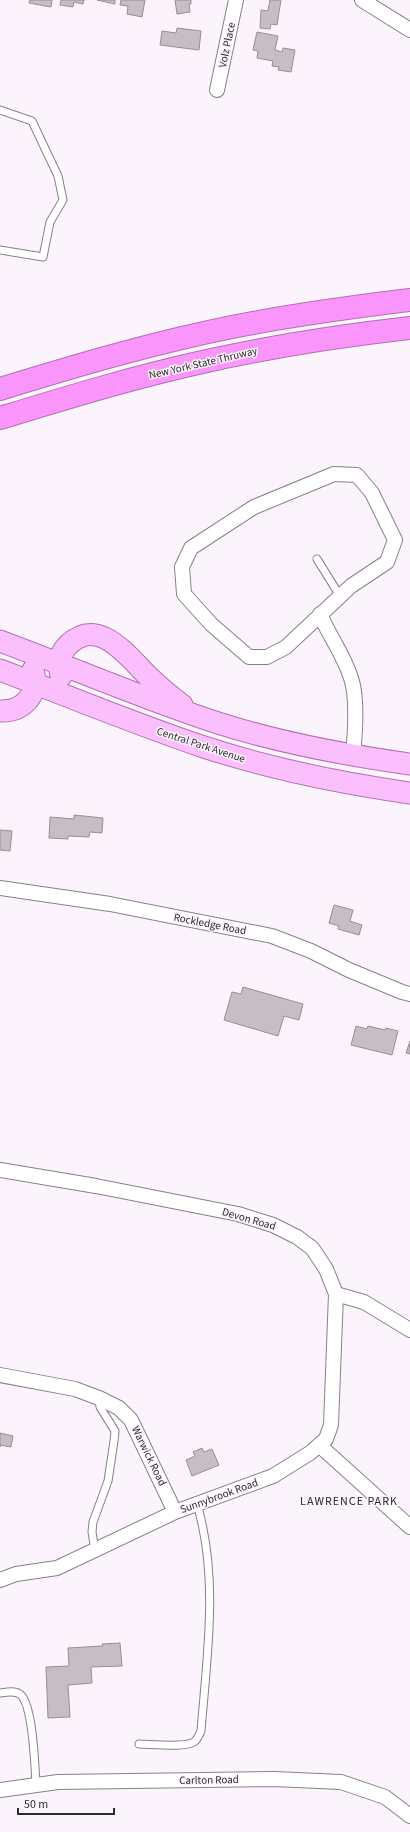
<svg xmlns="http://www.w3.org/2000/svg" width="410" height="1832" font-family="'Source Sans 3',sans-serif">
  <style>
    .building { fill: #c5bec5; stroke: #968f96 }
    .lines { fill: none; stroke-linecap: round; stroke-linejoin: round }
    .service-casing { stroke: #878187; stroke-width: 9 }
    .minor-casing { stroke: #878187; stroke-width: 16 }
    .primary-casing { stroke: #b270b3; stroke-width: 23 }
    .motorway-casing { stroke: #b270b3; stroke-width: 24 }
    .service { stroke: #fff; stroke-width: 7 }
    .minor { stroke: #fff; stroke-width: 14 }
    .primary { stroke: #fbbffd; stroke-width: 21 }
    .motorway { stroke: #f995fb; stroke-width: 22 }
    .labels { text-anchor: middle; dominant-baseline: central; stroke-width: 3; stroke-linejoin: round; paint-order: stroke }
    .street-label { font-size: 11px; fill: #2e2b2e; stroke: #fcf4fc }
    .neighbourhood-label { font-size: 12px; letter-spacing: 1px; fill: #2e2b2e; stroke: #fcf4fc }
  </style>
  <rect width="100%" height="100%" fill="#fcf4fc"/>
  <path class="building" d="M30 0H52L51 7 29 3Z
    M61 0H84L83 4 74 2 73 7 60 5Z
    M97 0H115V4Z
    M121 0H145L142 17 127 14 128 6 120 5Z
    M175 0H191V4H189L190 12 177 14Z
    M270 0H281L277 25 271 24 270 29 260 28 261 10 268 11Z
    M177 28 201 31 199 50 160 45 162 31 176 33Z
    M257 32 278 36 275 50 282 52 283 48 295 50 291 72 278 70 279 67 272 66 273 61 257 58 258 51 253 50Z
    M74 815 103 818 102 833 90 832 89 837 68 836V839L49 838 50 817 74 819Z
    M0 830 12 831 10 851 0 850Z
    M334 905 353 910 350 921 362 925 359 935 338 929 339 926 329 923Z
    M243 987 303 1004 299 1020 284 1016 278 1036 224 1020 232 992 241 994Z
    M356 1026 367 1029 368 1026 385 1030 386 1028 398 1031 392 1055 351 1045Z
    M410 1041V1054L406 1053Z
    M0 1433 13 1436 11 1447 0 1445V1447Z
    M202 1448 204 1452 212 1449 219 1465 192 1476 186 1460 195 1456 193 1452Z
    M120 1643 122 1666 91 1667 92 1683 68 1685 70 1717 48 1718 46 1667 69 1666 68 1648 103 1646 102 1644Z"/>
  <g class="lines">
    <defs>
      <path id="service" d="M0 110 32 121 58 176 63 200 50 222 43 257 0 250
        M317 559 340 596
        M95 1551 92 1532 93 1522 108 1481 114 1441 115 1431 100 1407 99 1398
        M0 1693C7 1692 16 1690 21 1695 33 1707 35 1766 36 1785
        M139 1744C151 1744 184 1748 194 1742 198 1739 199 1735 201 1731 207 1655 219 1578 197 1504"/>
      <path id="minor" d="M362 0 410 30
        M217 90 236 0
        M334 474 357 475 372 493 395 540 387 562 351 586 286 647 267 657H249L211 624 184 594 182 567 191 548 254 507Z
        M320 614C329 636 344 655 351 678 358 698 355 734 353 756
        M0 888 110 904 272 936 311 951 349 970 402 992 410 994
        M0 1170 96 1186 238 1214 273 1225 297 1237 312 1248 326 1269 336 1294 331 1425 326 1439 310 1453 273 1476 175 1512 57 1568 16 1574 0 1580
        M336 1294 364 1302 410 1330
        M0 1375 75 1389 99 1398 119 1408 131 1420 175 1512
        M319 1445 410 1527
        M0 1790 58 1782 274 1779 341 1782 385 1797 410 1816"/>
      <path id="primary" d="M0 641C73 668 144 699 218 723 281 743 345 755 410 764
        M0 670C68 696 135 724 204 747 271 769 340 783 410 793
        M61 676C58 664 60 653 68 645 99 615 128 657 149 677 159 687 170 696 182 705
        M0 711C24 712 40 693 33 670"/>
      <path id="motorway" d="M0 389C78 365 156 342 237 326 294 315 352 307 410 300
        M0 418C66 398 131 378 198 363 268 347 339 336 410 328"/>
    </defs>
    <use href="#service" class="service-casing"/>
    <use href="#minor" class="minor-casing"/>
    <use href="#primary" class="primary-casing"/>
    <use href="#motorway" class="motorway-casing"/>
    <use href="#service" class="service"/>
    <use href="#minor" class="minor"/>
    <use href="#primary" class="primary"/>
    <use href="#motorway" class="motorway"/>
  </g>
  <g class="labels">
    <g class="street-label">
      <text transform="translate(227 45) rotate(-78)">Volz Place</text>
      <text transform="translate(203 363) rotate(-13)">New York State Thruway</text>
      <text transform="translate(201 745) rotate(18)">Central Park Avenue</text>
      <text transform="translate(210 924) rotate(11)">Rockledge Road</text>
      <text transform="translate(249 1219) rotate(16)">Devon Road</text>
      <text transform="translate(149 1456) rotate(64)">Warwick Road</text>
      <text transform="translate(219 1496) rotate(-20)">Sunnybrook Road</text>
      <text transform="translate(209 1780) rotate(-1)">Carlton Road</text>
    </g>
    <g class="neighbourhood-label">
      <text x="349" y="1501">LAWRENCE PARK</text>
    </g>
  </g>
  <path d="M18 1808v6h96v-6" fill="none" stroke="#2e2b2e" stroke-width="2"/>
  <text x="24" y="1808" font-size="12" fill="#2e2b2e" stroke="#fcf4fc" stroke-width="3" paint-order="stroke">50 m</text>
</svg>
